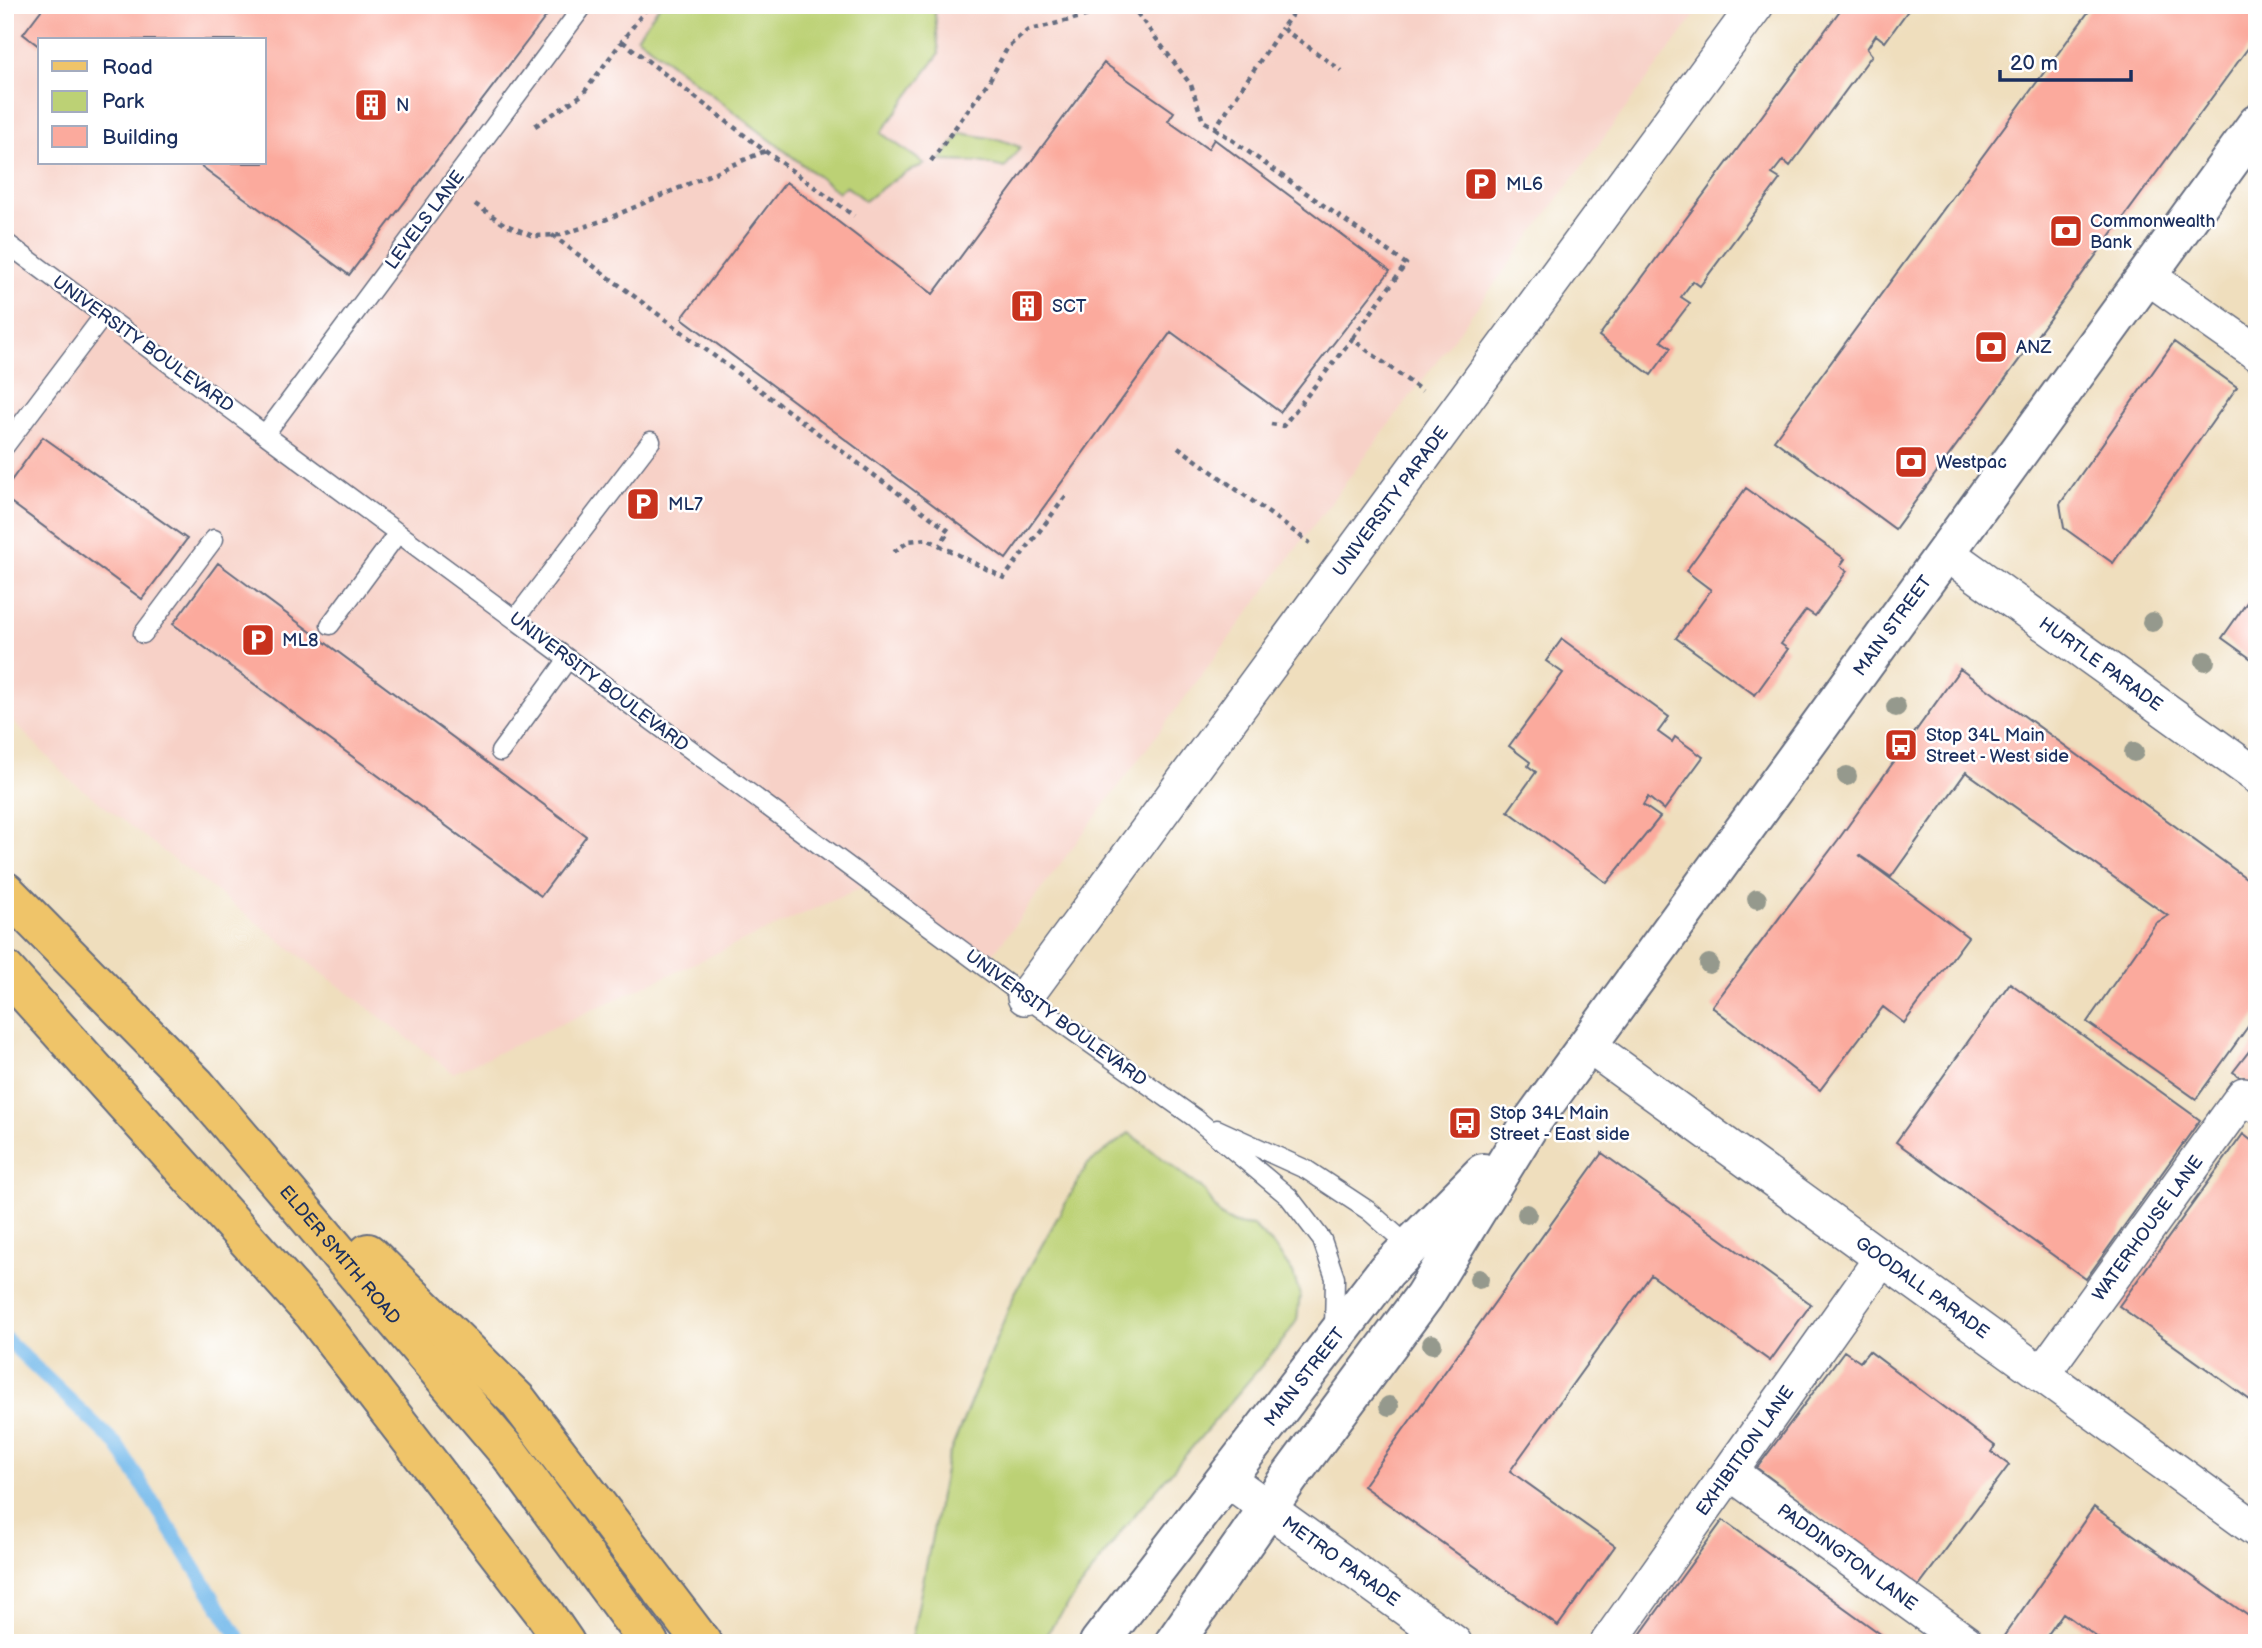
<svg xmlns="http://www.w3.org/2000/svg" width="2262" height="1648" font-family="'Balsamiq Sans',sans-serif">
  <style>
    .built { fill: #f7d1c7; fill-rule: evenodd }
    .green { fill: #bcd175; stroke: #6c806a; stroke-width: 2 }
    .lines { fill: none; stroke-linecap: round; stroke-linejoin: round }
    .stream { stroke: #75baeb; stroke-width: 14 }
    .building { fill: #fbaa9d }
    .service-casing { stroke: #656c7f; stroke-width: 21 }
    .minor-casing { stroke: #656c7f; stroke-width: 38 }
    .tertiary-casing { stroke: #656c7f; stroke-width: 42 }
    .primary-casing { stroke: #656c7f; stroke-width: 42 }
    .path { stroke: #656c7f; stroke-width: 4.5; stroke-dasharray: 5 5; stroke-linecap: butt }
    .service { stroke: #fff; stroke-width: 18 }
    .minor { stroke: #fff; stroke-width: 35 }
    .tertiary { stroke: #fff; stroke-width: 38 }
    .primary { stroke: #efc469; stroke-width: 38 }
    .tree { fill: #95998d }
    .labels { text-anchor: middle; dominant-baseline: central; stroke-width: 5; stroke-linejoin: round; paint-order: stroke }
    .poi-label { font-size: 18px; fill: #1b2f5e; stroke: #fff; text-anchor: start }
    .street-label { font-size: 18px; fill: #1b2f5e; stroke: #fff }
  </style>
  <rect width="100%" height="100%" fill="#fff"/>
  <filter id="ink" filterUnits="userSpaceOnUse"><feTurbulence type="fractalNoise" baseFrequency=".0143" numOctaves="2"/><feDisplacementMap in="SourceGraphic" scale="14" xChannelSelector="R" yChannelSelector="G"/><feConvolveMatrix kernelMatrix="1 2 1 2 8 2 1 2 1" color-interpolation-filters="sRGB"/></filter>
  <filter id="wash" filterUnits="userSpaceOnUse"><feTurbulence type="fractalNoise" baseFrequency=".00686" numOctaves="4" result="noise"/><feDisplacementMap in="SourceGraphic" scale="28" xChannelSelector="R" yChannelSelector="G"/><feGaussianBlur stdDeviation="1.57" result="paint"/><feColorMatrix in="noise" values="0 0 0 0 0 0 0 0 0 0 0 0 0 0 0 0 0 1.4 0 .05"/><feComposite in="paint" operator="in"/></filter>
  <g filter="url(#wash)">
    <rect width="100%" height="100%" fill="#efdebd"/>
    <path class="built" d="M5 5H1703L984 966 871 883 453 1073 70 780 5 713ZM40 40H264V163H40Z"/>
    <path class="green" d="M660 5H934L939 54 881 133 925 164C902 173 884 186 865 201L846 186 838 192 637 37Z
      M961 133 1001 140 1020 147 1005 168 979 162 940 161Z
      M1129 1133 1205 1191 1220 1216 1235 1224 1253 1226 1273 1245 1293 1273 1300 1295 1297 1320 1285 1338 1126 1525 1040 1643H911L947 1460 1015 1293 1087 1165Z"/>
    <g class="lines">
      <path class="stream" d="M5 1338 117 1445 242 1643"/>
    </g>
    <g id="blocks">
      <path class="building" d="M45 5H545L551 10 349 275 197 163H264V40H40V47L23 34Z
        M1844 5H1912L1885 42 1876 35 1867 49 1872 55 1790 166 1783 160 1772 174 1780 179 1700 286 1693 281 1681 297 1690 303 1661 341 1671 348 1651 375 1599 336Z
        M2089 5H2243L2257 15V36L1895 529 1774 440 2092 7Z
        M1104 63 1174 112 1168 121 1208 149 1214 139 1390 271 1280 412 1171 332 1006 559 682 318 786 182 933 294Z
        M2174 342 2237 387 2113 563 2064 528 2060 504Z
        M43 437 187 539 142 599 5 498V489Z
        M1746 488 1845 559 1840 566 1847 571 1815 616 1806 610 1781 644 1788 649 1755 695 1676 638 1711 590 1686 571Z
        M218 563 586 836 541 896 173 624Z
        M2257 588V663L2222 638Z
        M1562 639 1669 717 1658 732 1672 742 1675 737 1703 757 1664 810 1648 797 1643 805 1660 817 1607 883 1508 811 1536 772 1528 766 1530 762 1509 746 1563 673 1546 661Z
        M1960 669 2257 886V1014L2196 1099 2087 1022 2156 923 2168 916 1966 772 1891 877 1859 855 1968 937 1904 1023 1883 1007 1820 1090 1712 1007 1838 840Z
        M2010 983 2200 1120 2086 1279 1896 1142Z
        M2257 1041V1089L2233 1072Z
        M2243 1134 2257 1145V1405L2119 1306Z
        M1602 1153 1811 1304 1770 1361 1651 1275 1510 1471 1615 1546 1558 1626 1363 1486Z
        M1844 1351 1860 1362 1869 1351 1995 1446 1991 1452 2009 1465 1917 1588 1757 1468Z
        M2094 1507 2257 1622V1643H2105L2063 1613 2042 1643H1999Z
        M1723 1520 1893 1643H1634Z
        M1325 1635 1336 1643H1279V1641Z"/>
    </g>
  </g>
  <g filter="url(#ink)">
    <use href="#blocks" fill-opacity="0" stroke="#656c7f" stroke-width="2"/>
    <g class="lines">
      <defs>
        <path id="service" d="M5 242 1025 997 1195 1118 1289 1197 1322 1240 1335 1278 1334 1330
          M265 434 584 5
          M5 446 104 315
          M515 619 651 441
          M330 625 398 533
          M143 634 214 539
          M500 752 568 659
          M1217 1129 1307 1170 1369 1211 1412 1249"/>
        <g id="minor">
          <path d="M2146 275 2257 353"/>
          <path id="s1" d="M1945 552 2257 776"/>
          <path id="s2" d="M1025 997 1756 5"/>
          <path id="s3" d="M1588 1045 2257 1530"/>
          <path id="s4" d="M2042 1374 2244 1095 2257 1105"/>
          <path id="s5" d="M1730 1472 1966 1643"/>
          <path id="s6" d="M1226 1478 1454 1643"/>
          <path id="s7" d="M1608 1643 1882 1258"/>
        </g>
        <g id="tertiary">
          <path id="s8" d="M1099 1643 1386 1271 1483 1173"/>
          <path id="s9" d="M1174 1643 1289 1478 1424 1296 1528 1127 2257 124"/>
        </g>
        <g id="primary">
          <path id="s10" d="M5 891 196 1085 511 1456 649 1643"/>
          <path d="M5 970 313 1313 543 1611 565 1643"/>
          <path d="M368 1253 518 1401 702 1643"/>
        </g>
      </defs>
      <use href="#service" class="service-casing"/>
      <use href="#minor" class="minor-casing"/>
      <use href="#tertiary" class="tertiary-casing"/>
      <use href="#primary" class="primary-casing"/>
      <path class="path" d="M1131 5 1191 85 1203 121 1215 128 1282 28
        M1299 5 1282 28 1342 71
        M535 126 582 95 649 5
        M1215 128 1406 264 1352 339
        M765 151 854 216
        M931 161 989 81 1008 47 1027 31 1092 14 1132 8
        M475 204 504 224 533 236 561 235 607 219 765 151 622 41
        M552 235 949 531 940 545
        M1271 424 1283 426 1352 339 1422 391
        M1178 447 1310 543
        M894 552 909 541 927 539 1004 578 1066 496"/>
      <use href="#service" class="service"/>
      <use href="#minor" class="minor"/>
      <use href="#tertiary" class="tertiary"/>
      <use href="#primary" class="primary"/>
    </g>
    <g class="tree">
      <circle cx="2152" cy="622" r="10"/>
      <circle cx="2205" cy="661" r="10"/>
      <circle cx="1896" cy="707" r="10"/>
      <circle cx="2134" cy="752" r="10"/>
      <circle cx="1847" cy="776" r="10"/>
      <circle cx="1757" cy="899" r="10"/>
      <circle cx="1709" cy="964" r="10"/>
      <circle cx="1527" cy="1214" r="10"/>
      <circle cx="1479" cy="1279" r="10"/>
      <circle cx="1432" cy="1344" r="10"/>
      <circle cx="1389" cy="1406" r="10"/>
    </g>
  </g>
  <defs>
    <symbol id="building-square" viewBox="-11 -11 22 22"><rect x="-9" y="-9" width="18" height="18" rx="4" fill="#c8321e" stroke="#fff"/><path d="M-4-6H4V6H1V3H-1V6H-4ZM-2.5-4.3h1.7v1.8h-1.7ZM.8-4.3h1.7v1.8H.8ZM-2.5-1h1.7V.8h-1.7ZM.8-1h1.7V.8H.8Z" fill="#fff"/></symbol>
    <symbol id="parking-square" viewBox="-11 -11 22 22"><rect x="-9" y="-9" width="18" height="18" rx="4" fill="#c8321e" stroke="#fff"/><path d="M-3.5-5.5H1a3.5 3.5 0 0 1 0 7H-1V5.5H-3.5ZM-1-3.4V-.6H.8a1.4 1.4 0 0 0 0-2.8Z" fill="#fff"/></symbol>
    <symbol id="bank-square" viewBox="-11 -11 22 22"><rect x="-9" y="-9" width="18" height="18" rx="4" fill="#c8321e" stroke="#fff"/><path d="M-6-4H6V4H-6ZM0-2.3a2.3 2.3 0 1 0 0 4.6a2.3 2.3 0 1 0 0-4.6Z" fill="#fff"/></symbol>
    <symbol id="bus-square" viewBox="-11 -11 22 22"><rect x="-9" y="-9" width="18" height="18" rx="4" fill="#c8321e" stroke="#fff"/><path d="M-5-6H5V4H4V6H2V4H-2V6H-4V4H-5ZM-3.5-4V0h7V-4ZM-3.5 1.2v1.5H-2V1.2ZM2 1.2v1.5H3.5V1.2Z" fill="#fff"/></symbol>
  </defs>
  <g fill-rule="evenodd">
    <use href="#building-square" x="352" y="86" width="38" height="38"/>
    <use href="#parking-square" x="1462" y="165" width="38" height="38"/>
    <use href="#bank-square" x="2047" y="212" width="38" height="38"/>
    <use href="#building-square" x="1008" y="287" width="38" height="38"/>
    <use href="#bank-square" x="1972" y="328" width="38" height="38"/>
    <use href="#bank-square" x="1892" y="443" width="38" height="38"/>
    <use href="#parking-square" x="624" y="485" width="38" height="38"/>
    <use href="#parking-square" x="239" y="621" width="38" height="38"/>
    <use href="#bus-square" x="1882" y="726" width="38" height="38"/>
    <use href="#bus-square" x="1446" y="1104" width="38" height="38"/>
  </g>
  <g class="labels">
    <g class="poi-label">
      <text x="396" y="105">N</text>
      <text x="1506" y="184">ML6</text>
      <text x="2090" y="221">Commonwealth<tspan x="2090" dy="21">Bank</tspan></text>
      <text x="1052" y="306">SCT</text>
      <text x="2016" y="347">ANZ</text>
      <text x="1936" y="462">Westpac</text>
      <text x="668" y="504">ML7</text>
      <text x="282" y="640">ML8</text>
      <text x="1926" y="735">Stop 34L Main<tspan x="1926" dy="21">Street - West side</tspan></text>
      <text x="1490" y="1113">Stop 34L Main<tspan x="1490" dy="21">Street - East side</tspan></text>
    </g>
    <g class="street-label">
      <text transform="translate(425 220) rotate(-53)">LEVELS LANE</text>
      <text transform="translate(143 344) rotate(36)">UNIVERSITY BOULEVARD</text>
      <text stroke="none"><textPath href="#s2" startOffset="616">UNIVERSITY PARADE</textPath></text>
      <text stroke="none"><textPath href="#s9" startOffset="1246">MAIN STREET</textPath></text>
      <text stroke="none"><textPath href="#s1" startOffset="192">HURTLE PARADE</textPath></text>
      <text transform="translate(599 682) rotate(37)">UNIVERSITY BOULEVARD</text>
      <text transform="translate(1056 1018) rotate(36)">UNIVERSITY BOULEVARD</text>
      <text stroke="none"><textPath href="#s4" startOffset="180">WATERHOUSE LANE</textPath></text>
      <text stroke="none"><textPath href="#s10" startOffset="495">ELDER SMITH ROAD</textPath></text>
      <text stroke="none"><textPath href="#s3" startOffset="413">GOODALL PARADE</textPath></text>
      <text stroke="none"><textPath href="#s8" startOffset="336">MAIN STREET</textPath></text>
      <text stroke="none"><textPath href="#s7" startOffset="236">EXHIBITION LANE</textPath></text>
      <text stroke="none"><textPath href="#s5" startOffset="145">PADDINGTON LANE</textPath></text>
      <text stroke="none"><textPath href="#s6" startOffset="142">METRO PARADE</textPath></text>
    </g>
  </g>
  <rect width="2262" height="1648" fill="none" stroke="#fff" stroke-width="28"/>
  <rect x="38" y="38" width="228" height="126" fill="#ffffff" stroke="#a4acbf" stroke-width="2"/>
  <rect x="52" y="61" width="35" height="10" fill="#efc469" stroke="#a4acbf" stroke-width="2"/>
  <text x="102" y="74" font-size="21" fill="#1b2f5e">Road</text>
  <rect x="52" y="91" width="35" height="21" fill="#bcd175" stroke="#a4acbf" stroke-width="2"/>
  <text x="102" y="108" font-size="21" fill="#1b2f5e">Park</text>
  <rect x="52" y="126" width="35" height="21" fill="#fbaa9d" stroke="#a4acbf" stroke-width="2"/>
  <text x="102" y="144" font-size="21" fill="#1b2f5e">Building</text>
  <path d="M2000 70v10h131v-10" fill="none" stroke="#1b2f5e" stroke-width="3.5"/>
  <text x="2010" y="70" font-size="21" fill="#1b2f5e" stroke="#ffffff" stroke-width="5" paint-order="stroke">20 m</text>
</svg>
